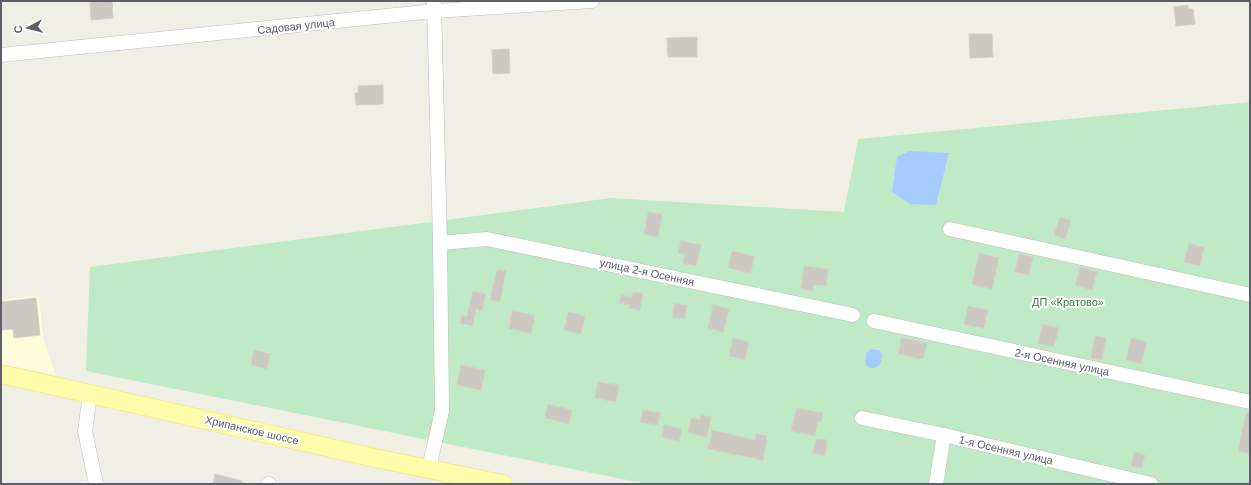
<svg xmlns="http://www.w3.org/2000/svg" width="1251" height="485" font-family="Arial,sans-serif">
  <style>
    .commercial { fill: #fffcdb }
    .green { fill: #c0e9c6 }
    .water { fill: #a6ccff }
    .building { fill: #cbc9c2; stroke: #d5d2c3 }
    .lines { fill: none; stroke-linecap: round; stroke-linejoin: round }
    .minor-casing { stroke: #bdbec5; stroke-width: 15 }
    .major-casing { stroke: #fbe453; stroke-width: 19 }
    .minor { stroke: #fff; stroke-width: 14 }
    .major { stroke: #fffdab; stroke-width: 18 }
    .labels { text-anchor: middle; dominant-baseline: central; stroke-width: 4; stroke-linejoin: round; paint-order: stroke }
    .street-label { font-size: 11px; fill: #5d6067; stroke: #fff }
    .park-label { font-size: 11px; fill: #2f833e; stroke: #fff }
  </style>
  <rect width="100%" height="100%" fill="#f0efe5"/>
  <path class="commercial" d="M39 296 43 338 56 375 1 364V300Z"/>
  <path class="green" d="M1250 102V484H647L86 371 90 267 611 198 844 212 858 139Z"/>
  <path class="water" d="M909 151 949 153 936 205 910 204 892 192 897 157Z
    M870 349 879 350 883 354C881 364 880 368 869 368L866 365V354Z"/>
  <path class="building" d="M112 1 113 18 91 20 90 2Z
    M1188 5V9H1193L1195 24 1176 26 1174 7Z
    M969 34H992L993 57 970 58Z
    M697 37V57H668L667 38Z
    M509 49 510 73 493 74 492 50Z
    M383 85V104L356 105 355 93H358V86Z
    M648 212 662 214 658 237 644 234Z
    M1060 217 1071 221 1065 239 1054 235Z
    M681 241 701 245 696 266 683 263 685 254 678 253Z
    M1189 244 1204 247 1200 266 1184 262Z
    M732 251 754 256 751 273 728 268Z
    M979 253 999 258 992 289 972 284Z
    M1019 254 1033 257 1029 275 1015 272Z
    M804 266 828 269 826 286 813 285V291L801 289Z
    M1080 267 1097 272 1092 290 1075 285Z
    M497 269 506 271 500 301 490 300Z
    M473 291 486 294 482 311 476 309 473 326 460 323 462 315 467 316Z
    M633 292 643 293 640 310 629 308 630 305 619 303 621 295 632 297Z
    M36 298 40 335 14 338 13 329 1 330V302Z
    M674 303 687 305 685 319 672 317Z
    M713 305 729 309 723 332 708 328Z
    M968 306 988 310 984 328 964 324Z
    M512 311 535 315 531 333 509 329Z
    M568 312 585 316 581 334 564 330Z
    M1043 324 1059 328 1054 347 1038 343Z
    M1095 336 1106 338 1102 360 1091 358Z
    M733 338 749 342 745 359 729 356Z
    M901 338 927 343 923 359 898 354Z
    M1131 338 1147 342 1141 364 1126 360Z
    M254 350 270 354 267 369 251 365Z
    M461 365 485 370 481 390 457 385Z
    M598 382 619 385 616 402 595 398Z
    M548 404 572 410 569 424 545 418Z
    M796 408 823 413 821 422 818 421 815 436 791 431Z
    M643 410 660 413 658 425 640 422Z
    M1246 413H1250V454L1238 451Z
    M701 415 711 417 707 437 688 433 691 418 700 420Z
    M664 425 682 429 679 441 662 437Z
    M712 430 755 440 756 434 767 436 763 460 708 449Z
    M816 439 827 440 825 455 813 453Z
    M1134 452 1145 455 1142 468 1131 466Z
    M215 474 242 481V484H213Z"/>
  <g class="lines">
    <defs>
      <path id="minor" d="M1 55 435 11 592 1
        M950 229 1250 295
        M440 243 487 239 853 315
        M874 321 1250 402
        M90 394 85 431 96 484
        M862 418 944 435 1151 484
        M429 468 442 411 440 243 434 1
        M268 484H269
        M936 484 944 435"/>
      <path id="major" d="M1 374 375 458 503 484"/>
    </defs>
    <use href="#minor" class="minor-casing"/>
    <use href="#major" class="major-casing"/>
    <use href="#minor" class="minor"/>
    <use href="#major" class="major"/>
  </g>
  <g class="labels">
    <g class="street-label">
      <text transform="translate(296 26) rotate(-6)">Садовая улица</text>
      <text transform="translate(647 272) rotate(12)">улица 2-я Осенняя</text>
      <text transform="translate(1062 362) rotate(12)">2-я Осенняя улица</text>
      <text transform="translate(252 430) rotate(13)">Хрипанское шоссе</text>
      <text transform="translate(1006 450) rotate(13)">1-я Осенняя улица</text>
    </g>
    <g class="park-label">
      <text x="1068" y="302">ДП «Кратово»</text>
    </g>
  </g>
  <rect width="1251" height="485" fill="none" stroke="#5d6067" stroke-width="4"/>
  <g transform="translate(28 28) rotate(263)" stroke="#ffffff" stroke-width="3" paint-order="stroke">
  <path d="M0-3L7 15L0 10L-7 15Z" fill="#5d6067"/>
  <text y="-6" font-size="11" font-weight="bold" text-anchor="middle" fill="#5d6067">С</text>
  </g>
</svg>
